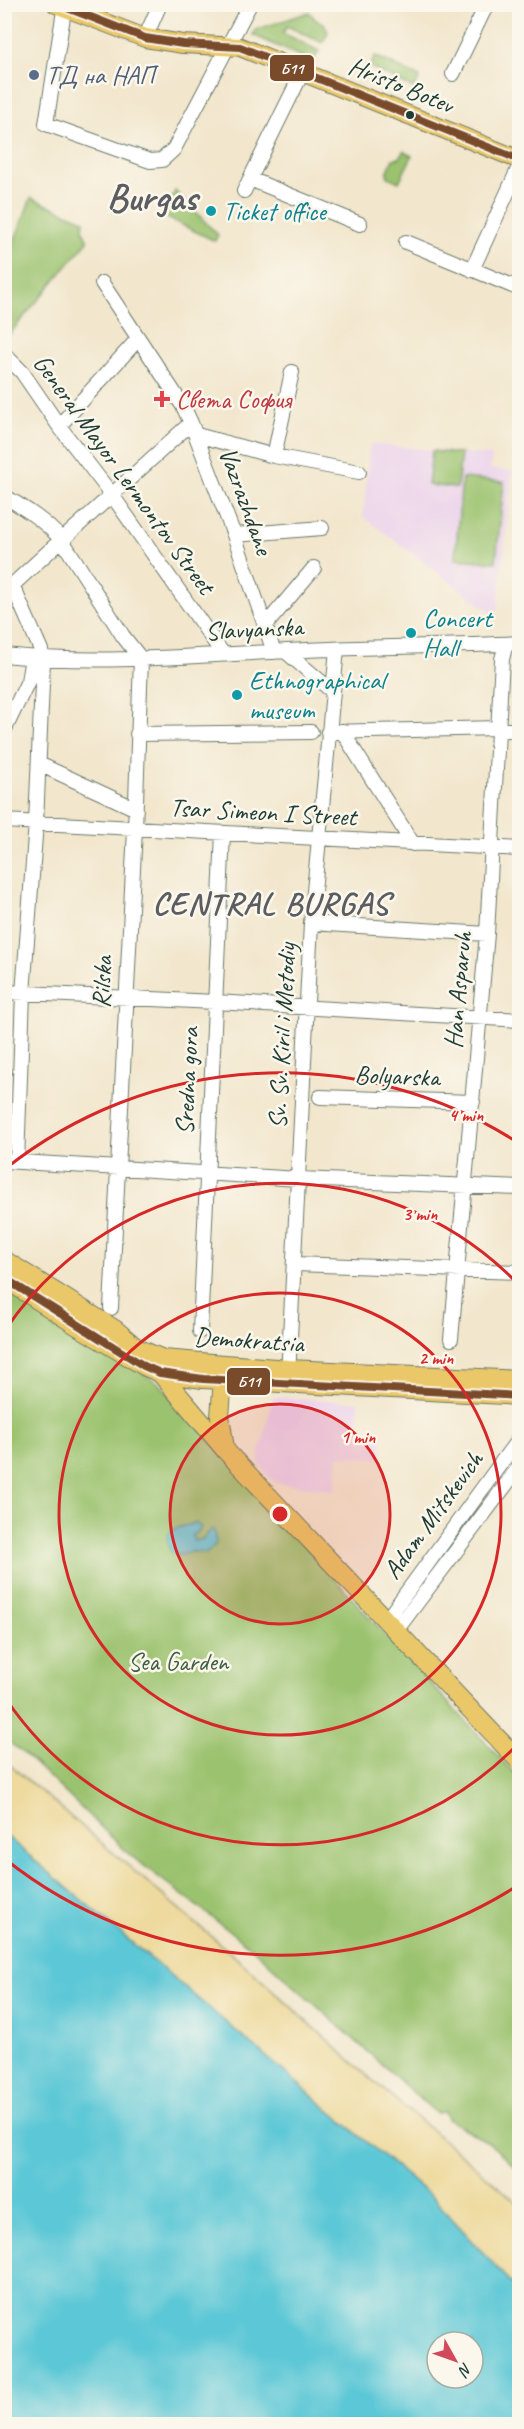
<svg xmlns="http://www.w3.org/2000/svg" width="524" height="2429" font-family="Caveat,sans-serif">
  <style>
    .built { fill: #ebd1eb }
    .green { fill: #9bc26e; stroke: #5d8051; stroke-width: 1.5 }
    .sand { fill: #eeda9e; stroke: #868c69; stroke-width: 1.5 }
    .water { fill: #5cc7d6; stroke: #3e8285; stroke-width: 1.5; fill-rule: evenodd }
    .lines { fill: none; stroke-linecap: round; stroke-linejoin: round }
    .minor-casing { stroke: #697869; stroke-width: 16 }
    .major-casing { stroke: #697869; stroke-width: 20 }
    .minor { stroke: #fff; stroke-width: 14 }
    .major { stroke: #eac769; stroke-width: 18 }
    .bus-1-casing { stroke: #fbf7ec; stroke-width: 12 }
    .bus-1 { stroke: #7a4b2a; stroke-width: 8 }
    .ring { fill: none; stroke: #d62828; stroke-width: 3 }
    .service-dot { fill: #5c6f8a; stroke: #fbf7ec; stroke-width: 2 }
    .bus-dot { fill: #1f3d34; stroke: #fbf7ec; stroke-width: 2 }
    .culture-dot { fill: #0f9aa8; stroke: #fbf7ec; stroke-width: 2 }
    .health-dot { fill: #e0444e; stroke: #fbf7ec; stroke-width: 2 }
    .labels { text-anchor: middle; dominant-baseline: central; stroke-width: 5; stroke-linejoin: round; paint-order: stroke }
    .service-label { font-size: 26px; fill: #4e5e75; stroke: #fbf7ec; text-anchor: start }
    .street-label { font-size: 26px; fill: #1f3d34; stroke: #fbf7ec }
    .culture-label { font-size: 26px; fill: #0d838f; stroke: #fbf7ec; text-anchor: start }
    .health-label { font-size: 26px; fill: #be3a42; stroke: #fbf7ec; text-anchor: start }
    .park-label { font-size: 26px; fill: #3e5e42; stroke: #fbf7ec }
    .district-label { font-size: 32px; font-weight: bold; letter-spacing: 1.5px; fill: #5b5d61; stroke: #fbf7ec }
    .town-label { font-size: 38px; font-weight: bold; fill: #5b5d61; stroke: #fbf7ec }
    .centre { fill: #d62828; stroke: #fbf7ec; stroke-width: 3 }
    .ring-label { font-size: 18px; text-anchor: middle; font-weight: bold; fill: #d62828; stroke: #fbf7ec; stroke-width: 5; stroke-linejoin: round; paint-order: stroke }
    .line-badge { stroke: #fbf7ec; stroke-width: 2 }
    .badge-label { font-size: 16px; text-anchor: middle; font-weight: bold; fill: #fff }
  </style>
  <rect width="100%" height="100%" fill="#fbf7ec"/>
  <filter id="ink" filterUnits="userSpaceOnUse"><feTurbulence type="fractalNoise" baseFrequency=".0167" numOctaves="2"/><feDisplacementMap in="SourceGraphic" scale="12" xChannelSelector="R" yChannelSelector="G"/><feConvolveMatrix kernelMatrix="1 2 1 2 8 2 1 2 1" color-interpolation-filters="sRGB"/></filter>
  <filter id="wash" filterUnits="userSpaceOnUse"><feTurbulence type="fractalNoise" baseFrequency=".008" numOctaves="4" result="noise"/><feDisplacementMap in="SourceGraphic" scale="24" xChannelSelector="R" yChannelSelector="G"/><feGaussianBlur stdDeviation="1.35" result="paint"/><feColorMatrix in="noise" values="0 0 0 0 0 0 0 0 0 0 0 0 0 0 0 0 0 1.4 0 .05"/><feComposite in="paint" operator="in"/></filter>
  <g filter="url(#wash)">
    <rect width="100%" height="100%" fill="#f2e6cc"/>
    <path class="built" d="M370 444 492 456 490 469 512 471 497 615 488 610 363 517Z
      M273 1397 359 1402 358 1431 382 1433V1458L338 1456 335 1490 276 1483 268 1476 258 1461Z"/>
    <path class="green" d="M309 12 316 20 324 23 328 32 323 43 287 26 283 33 319 51 313 62 253 35 255 30Z
      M375 56 420 77 414 89 370 67Z
      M403 151 412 156 399 182 388 177 387 173 393 159 400 158Z
      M175 191 218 235 215 241 163 216Z
      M31 198 84 220 83 230 88 241 7 337H5V265Z
      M432 451 461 454 457 488 428 485Z
      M462 478 504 482 496 562 455 559Z
      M4 1282 160 1384 387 1637 519 1778V2170L488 2142 447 2119 444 2112 436 2113 253 1949 130 1855 30 1759 5 1739Z"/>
    <path class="sand" d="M4 1760 247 1967 371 2079 519 2204V2292L435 2200 5 1835Z"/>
    <path class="water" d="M195 1523 201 1527 198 1532 192 1535 194 1541 203 1539 212 1529 214 1530 216 1544 206 1554C201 1553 196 1551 191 1552 186 1553 183 1556 177 1555 172 1553 169 1550 168 1544 164 1527 184 1527 195 1523Z
      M5 1835 435 2200 519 2292V2424H5ZM437 2342H473V2378H437Z"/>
  </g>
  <g filter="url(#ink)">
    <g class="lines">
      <defs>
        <path id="minor" d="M65 4 46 124 150 161 162 160 174 149 250 4
          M145 38 160 4
          M453 74 487 4
          M250 179 360 224
          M244 191 302 73
          M406 242 520 289
          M472 270 520 165
          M102 283 183 406 191 423 234 535 274 652
          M4 354 22 372 59 426 112 495 223 654
          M59 426 138 339
          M197 435 274 456 359 472
          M274 456 292 372
          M4 496C26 509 45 521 62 540L123 636 141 659
          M234 535 322 528
          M62 540 191 423
          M4 583 12 586 15 591 41 650 43 660 36 823 23 993 17 1162
          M6 591 58 543
          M265 626 314 568
          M285 651 333 692
          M4 655C98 665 193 656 287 651 364 646 442 647 520 643
          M4 731 28 681 32 658
          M342 731 413 844
          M328 732 499 728 520 732
          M137 734 311 732
          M39 764 136 809
          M4 821 520 849
          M311 923 487 934
          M4 992 215 1002 520 1020
          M320 1097 473 1102
          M4 1161 299 1179 520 1188
          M295 1264 520 1272
          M111 1308 135 829 141 659
          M200 1331 223 833
          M451 1339 487 934 502 659 506 644
          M288 1377 311 923 337 649
          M385 1622 520 1437
          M395 1632 520 1466"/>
        <path id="major" d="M56 4 145 38 183 44 240 47 520 160
          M4 1260 116 1330 137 1348 163 1359 289 1369 520 1380
          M4 1278 74 1324 144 1366 160 1373 203 1379 520 1396
          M218 1371 223 1379 220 1416 225 1449
          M160 1373 226 1451 520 1762"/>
      </defs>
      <use href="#minor" class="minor-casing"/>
      <use href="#major" class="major-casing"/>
      <use href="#minor" class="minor"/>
      <use href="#major" class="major"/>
      <defs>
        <path id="bus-1" d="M57 4 145 38 183 44 240 47 520 160
          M4 1278 144 1366 160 1373 203 1379 520 1396"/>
      </defs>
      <use href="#bus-1" class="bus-1-casing"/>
      <use href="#bus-1" class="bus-1"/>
    </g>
  </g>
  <circle cx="280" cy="1514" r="110" fill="#d62828" fill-opacity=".12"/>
  <g class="ring">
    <circle cx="280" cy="1514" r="110"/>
    <circle cx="280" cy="1514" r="221"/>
    <path d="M518 1744A331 331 0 0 1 6 1699M6 1329A331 331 0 0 1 518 1284"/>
    <path d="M517 1886A441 441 0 0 1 5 1859M5 1169A441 441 0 0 1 517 1142"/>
  </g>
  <circle class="service-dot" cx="34" cy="75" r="6"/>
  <circle class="bus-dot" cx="410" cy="115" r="5"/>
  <g class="culture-dot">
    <circle cx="211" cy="211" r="6"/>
    <circle cx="411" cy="633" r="6"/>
    <circle cx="237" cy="695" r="6"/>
  </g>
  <path class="health-dot" d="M159 390h6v6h6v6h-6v6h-6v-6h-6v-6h6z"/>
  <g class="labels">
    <g class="service-label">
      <text x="46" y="75">ТД на НАП</text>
    </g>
    <g class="street-label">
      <text transform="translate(401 85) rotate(22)">Hristo Botev</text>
      <text transform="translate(124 474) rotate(54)">General Mayor Lermontov Street</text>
      <text transform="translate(246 501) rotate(70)">Vazrazhdane</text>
      <text transform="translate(254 629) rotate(-3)">Slavyanska</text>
      <text transform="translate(263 812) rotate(3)">Tsar Simeon I Street</text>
      <text transform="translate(102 982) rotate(-87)">Rilska</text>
      <text transform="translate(458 990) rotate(-85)">Han Asparuh</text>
      <text transform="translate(282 1036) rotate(-87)">Sv. Sv. Kiril i Metodiy</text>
      <text transform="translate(397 1076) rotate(2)">Bolyarska</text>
      <text transform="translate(187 1081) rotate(-87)">Sredna gora</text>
      <text transform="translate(249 1340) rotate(4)">Demokratsia</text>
      <text transform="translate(433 1515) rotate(-54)">Adam Mitskevich</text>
    </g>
    <g class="culture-label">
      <text x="223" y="211">Ticket office</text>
      <text x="423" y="618">Concert<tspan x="423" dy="30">Hall</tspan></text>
      <text x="249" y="680">Ethnographical<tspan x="249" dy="30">museum</tspan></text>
    </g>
    <g class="health-label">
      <text x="176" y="399">Света София</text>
    </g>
    <g class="park-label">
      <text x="178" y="1661">Sea Garden</text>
    </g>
    <g class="district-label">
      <text x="271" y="903">CENTRAL BURGAS</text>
    </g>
    <g class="town-label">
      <text x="152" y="197">Burgas</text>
    </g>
  </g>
  <circle cx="280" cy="1514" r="9" class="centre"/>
  <g class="ring-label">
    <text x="466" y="1121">4 min</text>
    <text x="420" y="1220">3 min</text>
    <text x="436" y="1364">2 min</text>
    <text x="358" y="1443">1 min</text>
  </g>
  <g class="line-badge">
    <rect x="269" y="54" width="46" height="28" rx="6" fill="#7a4b2a"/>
    <rect x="226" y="1367" width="45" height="29" rx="6" fill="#7a4b2a"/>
  </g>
  <g class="badge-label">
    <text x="292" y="74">Б11</text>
    <text x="249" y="1387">Б11</text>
  </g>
  <rect width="524" height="2429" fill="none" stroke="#fbf7ec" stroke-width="24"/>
  <g transform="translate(455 2360) rotate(130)"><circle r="28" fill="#fbf7ec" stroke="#a3ada2" stroke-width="1.5"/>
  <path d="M0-4.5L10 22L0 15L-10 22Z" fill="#d1495b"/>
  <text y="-9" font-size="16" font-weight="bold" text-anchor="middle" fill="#1f3d34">N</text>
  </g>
</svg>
